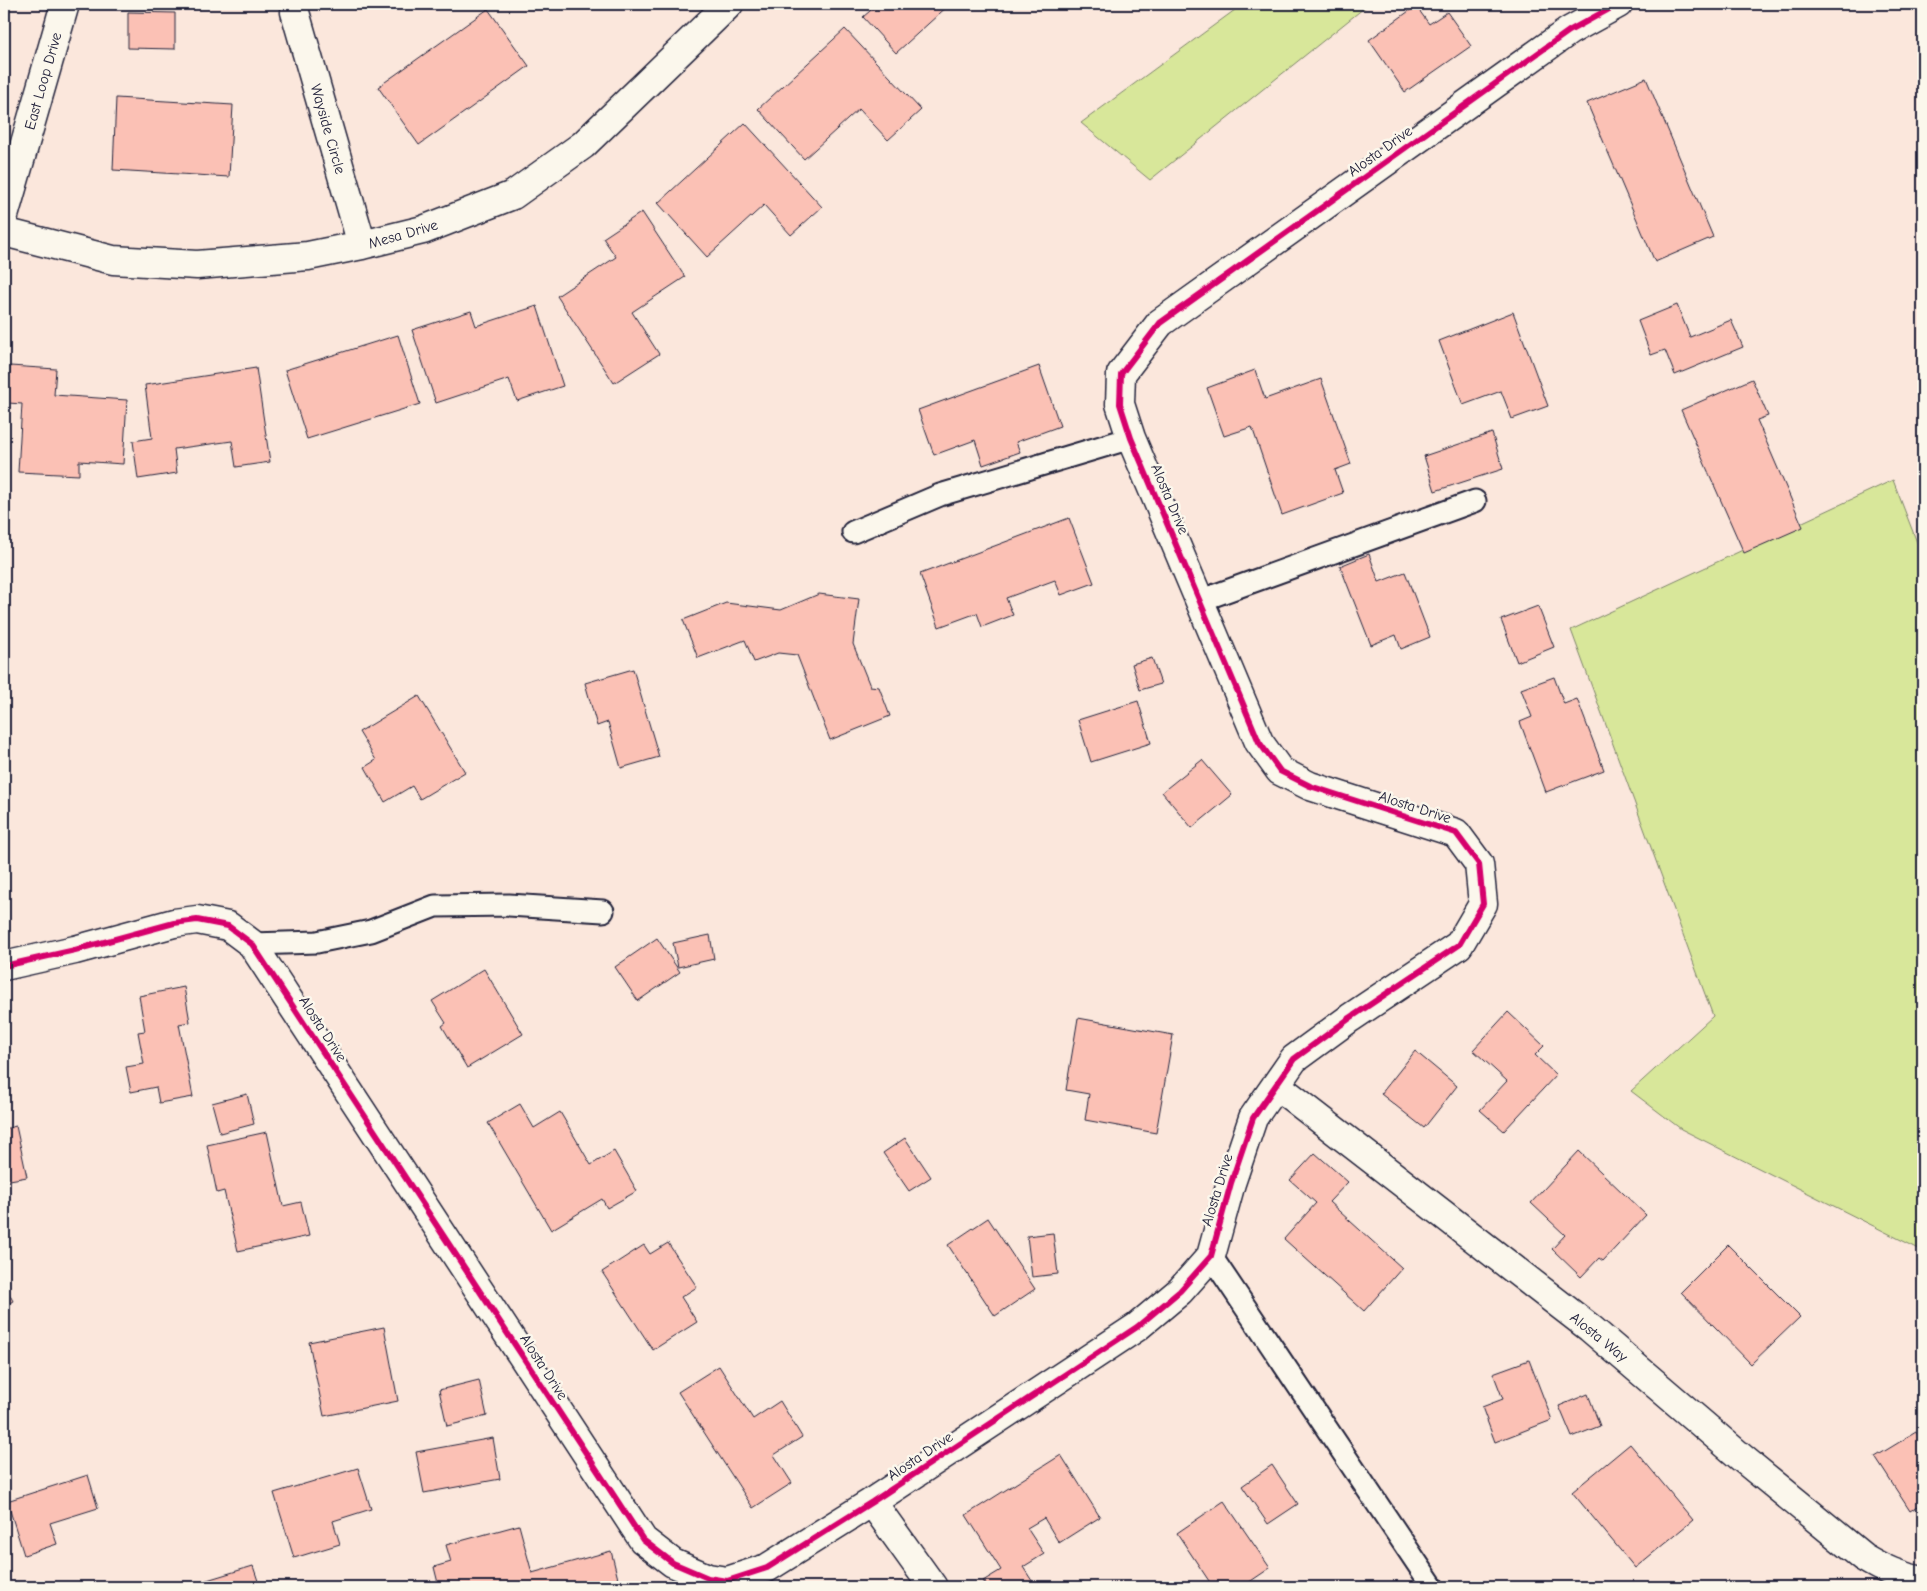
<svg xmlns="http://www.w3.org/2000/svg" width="1927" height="1591" font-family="'Comic Neue',sans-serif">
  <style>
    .green { fill: #d8e79a; stroke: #7d846a }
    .building { fill: #fbc1b5; stroke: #22223b }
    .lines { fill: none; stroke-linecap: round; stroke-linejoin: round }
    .lane-casing { stroke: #22223b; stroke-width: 25 }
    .street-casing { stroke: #22223b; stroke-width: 31 }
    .lane { stroke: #fbf7ec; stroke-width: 21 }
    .street { stroke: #fbf7ec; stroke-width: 28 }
    .cycleway-casing { stroke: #fbf7ec; stroke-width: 9 }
    .cycleway { stroke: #d6006c; stroke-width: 6 }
    .labels { text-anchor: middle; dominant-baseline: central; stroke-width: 5; stroke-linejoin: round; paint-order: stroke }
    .street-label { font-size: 15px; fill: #22223b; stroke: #fbf7ec }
  </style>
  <rect width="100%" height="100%" fill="#fbe7dc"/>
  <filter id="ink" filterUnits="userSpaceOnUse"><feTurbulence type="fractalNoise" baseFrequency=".02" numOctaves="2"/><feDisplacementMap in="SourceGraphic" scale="10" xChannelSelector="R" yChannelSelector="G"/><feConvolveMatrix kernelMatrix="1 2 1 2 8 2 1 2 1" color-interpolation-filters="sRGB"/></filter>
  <g filter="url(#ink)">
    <path class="green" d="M1243 4H1369L1150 180 1081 123Z
      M1893 480 1923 558V1251L1681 1129 1631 1091 1713 1016 1571 630Z"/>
    <path class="building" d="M878 4H950L896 53 863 17Z
      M1416 6 1429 24 1447 12 1471 46 1405 92 1369 40Z
      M488 9 529 66 419 145 378 87Z
      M128 12 175 13V49L128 48Z
      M845 29 921 110 888 140 859 109 804 159 758 109Z
      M1646 78 1713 237 1655 262 1587 103Z
      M116 98 233 105 229 177 113 170Z
      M745 123 822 207 791 235 764 205 707 257 658 203Z
      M642 212 685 277 632 312 659 354 614 383 557 296 616 257 603 238Z
      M1677 305 1690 337 1731 320 1743 347 1675 375 1665 350 1651 355 1638 321Z
      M537 306 563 386 517 401 509 379 436 403 412 330 471 311 476 326Z
      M1513 312 1548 406 1512 419 1501 391 1463 405 1439 341Z
      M398 335 420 404 307 439 285 370Z
      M10 366 56 369 54 395 127 400 123 464 79 461V475L18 472 22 404 8 403Z
      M1039 366 1060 426 1016 442 1020 452 983 465 975 440 934 455 918 410Z
      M256 368 270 462 236 467 232 441 174 449 177 473 138 479 133 441 152 438 145 385Z
      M1255 370 1265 399 1321 379 1351 464 1335 470 1343 493 1282 515 1252 427 1224 436 1207 388Z
      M1752 379 1768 416 1757 420 1803 527 1744 553 1681 410Z
      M1492 433 1503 469 1435 491 1424 456Z
      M1069 518 1094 583 1061 595 1055 580 1006 598 1013 615 982 627 977 613 939 627 920 574Z
      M1369 554 1379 582 1405 572 1430 637 1401 649 1396 635 1371 645 1340 566Z
      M819 594 859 599 853 644 870 686 879 687 890 716 830 740 797 655 778 653 754 662 745 640 698 658 683 620 726 603 781 610Z
      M1538 606 1554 647 1517 662 1501 620Z
      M1152 658 1161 684 1140 690 1132 664Z
      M633 669 659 757 621 768 608 722 597 726 585 683Z
      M1554 677 1564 704 1577 699 1604 770 1546 792 1520 722 1532 717 1521 689Z
      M419 696 465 772 420 799 412 786 385 802 365 767 376 760 359 732Z
      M1138 701 1151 743 1091 762 1078 720Z
      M1202 760 1232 795 1192 828 1162 792Z
      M710 935 714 959 678 967 673 943Z
      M657 938 680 972 638 1001 615 967Z
      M484 969 523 1034 467 1068 442 1026 446 1023 432 1001Z
      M184 987 190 1022 179 1024 193 1097 159 1103 156 1087 131 1092 126 1067 144 1064 138 1032 145 1031 139 996Z
      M1508 1012 1544 1046 1535 1055 1556 1075 1504 1131 1480 1110 1507 1081 1473 1050Z
      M1078 1018 1173 1035 1156 1133 1085 1120 1089 1094 1066 1090Z
      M1415 1051 1457 1086 1424 1128 1381 1094Z
      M247 1094 254 1124 220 1133 212 1103Z
      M520 1104 534 1128 560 1112 591 1165 614 1151 637 1191 607 1208 602 1199 551 1230 488 1123Z
      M16 1126 27 1177 4 1181V1129Z
      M267 1132 283 1206 301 1202 309 1236 238 1251 224 1191 217 1193 207 1145Z
      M905 1138 931 1177 909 1191 883 1153Z
      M1579 1151 1646 1215 1603 1261 1599 1258 1581 1277 1552 1249 1565 1235 1531 1203Z
      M1315 1153 1348 1182 1329 1202 1402 1268 1364 1311 1284 1239 1316 1203 1290 1180Z
      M988 1218 1035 1289 995 1316 948 1245Z
      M1053 1233 1058 1274 1032 1277 1027 1236Z
      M668 1243 697 1287 681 1297 697 1322 653 1350 602 1272 644 1245 650 1254Z
      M1728 1245 1800 1317 1751 1364 1681 1292Z
      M4 1284 13 1301 4 1306Z
      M384 1327 398 1401 324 1416 309 1342Z
      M1529 1360 1552 1420 1495 1442 1482 1407 1503 1399 1493 1373Z
      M719 1366 753 1419 780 1401 802 1437 774 1455 792 1483 753 1508 678 1392Z
      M479 1380 487 1416 447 1426 439 1390Z
      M1588 1394 1600 1426 1572 1437 1559 1406Z
      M1916 1432 1923 1442V1503L1910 1511 1875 1457Z
      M493 1438 500 1479 424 1493 416 1452Z
      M1630 1444 1693 1520 1635 1568 1572 1492Z
      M1061 1455 1100 1517 1059 1543 1044 1518 1027 1528 1044 1554 1023 1567 1036 1587H988L983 1581 1001 1570 966 1515Z
      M1272 1465 1298 1504 1268 1524 1242 1486Z
      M358 1468 371 1509 333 1521 340 1544 294 1558 274 1493Z
      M88 1475 98 1508 50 1523 57 1544 24 1555 7 1501Z
      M1224 1501 1270 1568 1242 1587H1213L1177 1533Z
      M519 1525 532 1573 611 1551 620 1587H439L434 1567 451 1562 446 1545Z
      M253 1566 260 1587H184Z"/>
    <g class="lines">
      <defs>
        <path id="lane" d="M853 532 940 495 1131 438
          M1199 601 1475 501
          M252 944 317 942 371 931 435 906 509 905 603 911
          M1211 1256 1433 1587"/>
        <path id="street" d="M295 12 362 245
          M4 216 65 4
          M4 232 113 260 197 265 308 256 362 245 423 230 513 195 583 145 729 4
          M4 966 75 950 174 923 197 920 228 926 252 944 643 1540 673 1563 708 1578 727 1581 767 1568 872 1502 1137 1327 1180 1291 1211 1256 1231 1183 1253 1118 1294 1059 1350 1018 1459 945 1483 904 1479 864 1456 833 1310 786 1280 771 1259 742 1131 438 1120 404 1121 374 1160 323 1569 31 1618 4
          M1276 1085 1590 1328 1742 1458 1863 1557C1883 1569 1900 1577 1923 1581
          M872 1502 933 1587"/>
      </defs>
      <use href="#lane" class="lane-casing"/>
      <use href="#street" class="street-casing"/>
      <use href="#lane" class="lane"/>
      <use href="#street" class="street"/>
      <defs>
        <path id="cycleway" d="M4 966 75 950 174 923 197 920 228 926 252 944 643 1540 673 1563 708 1578 727 1581 767 1568 872 1502 1137 1327 1180 1291 1211 1256 1231 1183 1253 1118 1294 1059 1350 1018 1459 945 1483 904 1479 864 1456 833 1310 786 1280 771 1259 742 1131 438 1120 404 1121 374 1160 323 1569 31 1618 4"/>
      </defs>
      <use href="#cycleway" class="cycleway-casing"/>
      <use href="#cycleway" class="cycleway"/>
    </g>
  </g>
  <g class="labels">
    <g class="street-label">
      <text transform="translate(43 81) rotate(-74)">East Loop Drive</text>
      <text transform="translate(328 129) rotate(74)">Wayside Circle</text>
      <text transform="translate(1380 151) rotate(-36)">Alosta Drive</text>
      <text transform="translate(403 234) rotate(-16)">Mesa Drive</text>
      <text transform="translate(1170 499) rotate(67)">Alosta Drive</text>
      <text transform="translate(1415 807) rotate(18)">Alosta Drive</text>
      <text transform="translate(323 1029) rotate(57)">Alosta Drive</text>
      <text transform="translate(1217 1190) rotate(-73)">Alosta Drive</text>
      <text transform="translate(1599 1337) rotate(39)">Alosta Way</text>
      <text transform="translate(544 1367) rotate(57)">Alosta Drive</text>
      <text transform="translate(920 1456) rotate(-34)">Alosta Drive</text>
    </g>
  </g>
  <rect width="1927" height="1591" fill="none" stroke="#fbf7ec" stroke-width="20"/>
  <rect x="10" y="10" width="1907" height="1571" fill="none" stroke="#22223b" stroke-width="2" filter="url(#ink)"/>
</svg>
